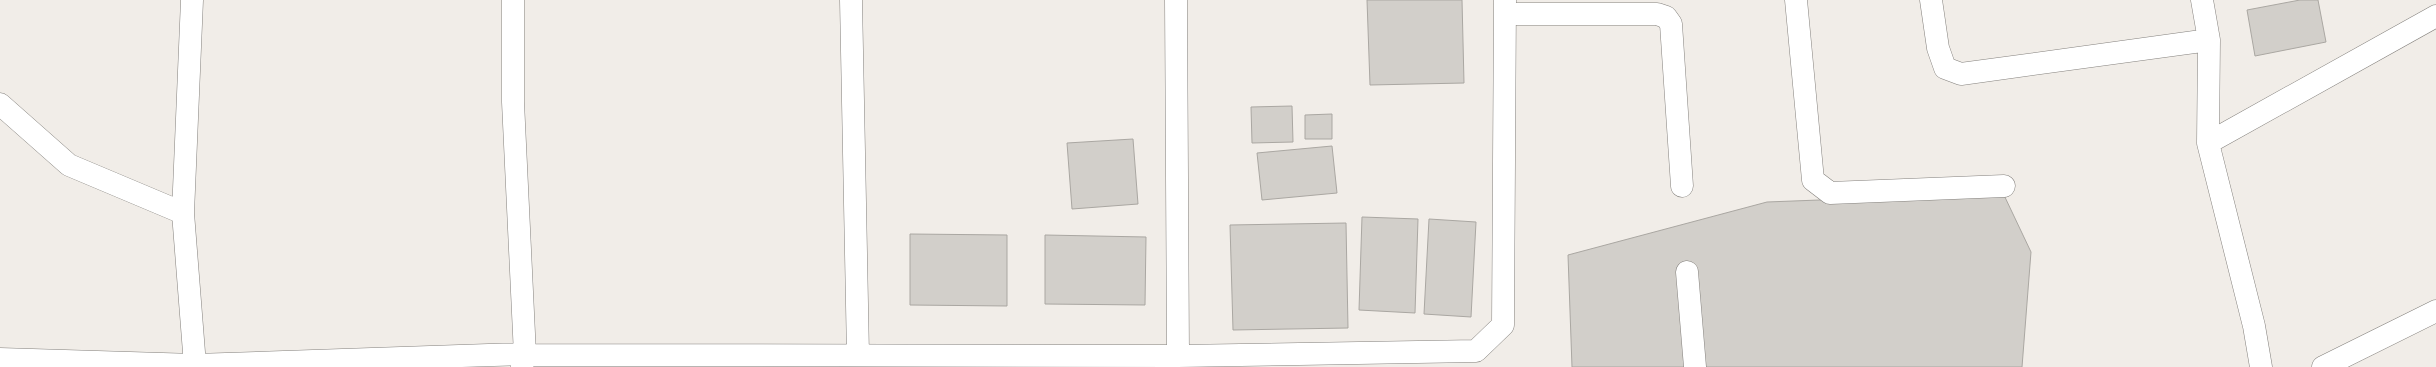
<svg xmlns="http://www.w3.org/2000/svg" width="2436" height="367" font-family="'Sofia Sans Condensed',sans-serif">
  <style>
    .building { fill: #d2cfca; stroke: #aaa7a2 }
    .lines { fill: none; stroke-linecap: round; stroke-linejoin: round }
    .minor-casing { stroke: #84817d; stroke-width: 23 }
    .minor { stroke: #fff; stroke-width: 22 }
  </style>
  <rect width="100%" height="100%" fill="#f1ede8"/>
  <path class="building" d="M1367 0H1462L1464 83 1370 85Z
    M2300 0H2318L2326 42 2255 56 2247 10Z
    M1292 106 1293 142 1252 143 1251 107Z
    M1332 114V139H1305V115Z
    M1133 139 1138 204 1072 209 1067 143Z
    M1332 146 1337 193 1262 200 1257 153Z
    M2003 193 2031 252 2022 367H1572L1568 255 1767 202Z
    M1362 217 1418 219 1415 313 1359 310Z
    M1429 219 1476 222 1471 317 1424 314Z
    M1346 223 1348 328 1233 330 1230 225Z
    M910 234 1007 235V306L910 305Z
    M1045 235 1146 237 1145 305 1045 304Z"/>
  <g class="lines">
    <defs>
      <path id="minor" d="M513 0V102L525 355 1178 356 1476 351 1503 325 1505 0
        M851 0 858 355
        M1176 0 1178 356
        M1796 0 1813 180 1830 193 2004 186
        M1931 0 1938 48 1945 68 1961 74 2209 40
        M2202 0 2209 40 2208 143 2254 326 2261 367
        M1505 14H1657L1666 17 1671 24 1682 186
        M0 104 69 165 183 213 195 365
        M2208 143 2436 16
        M183 213 192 0
        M1687 272 1695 367
        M0 359 195 365 521 354 525 355 522 367
        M2323 367 2436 311"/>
    </defs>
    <use href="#minor" class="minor-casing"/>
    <use href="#minor" class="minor"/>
  </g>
</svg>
